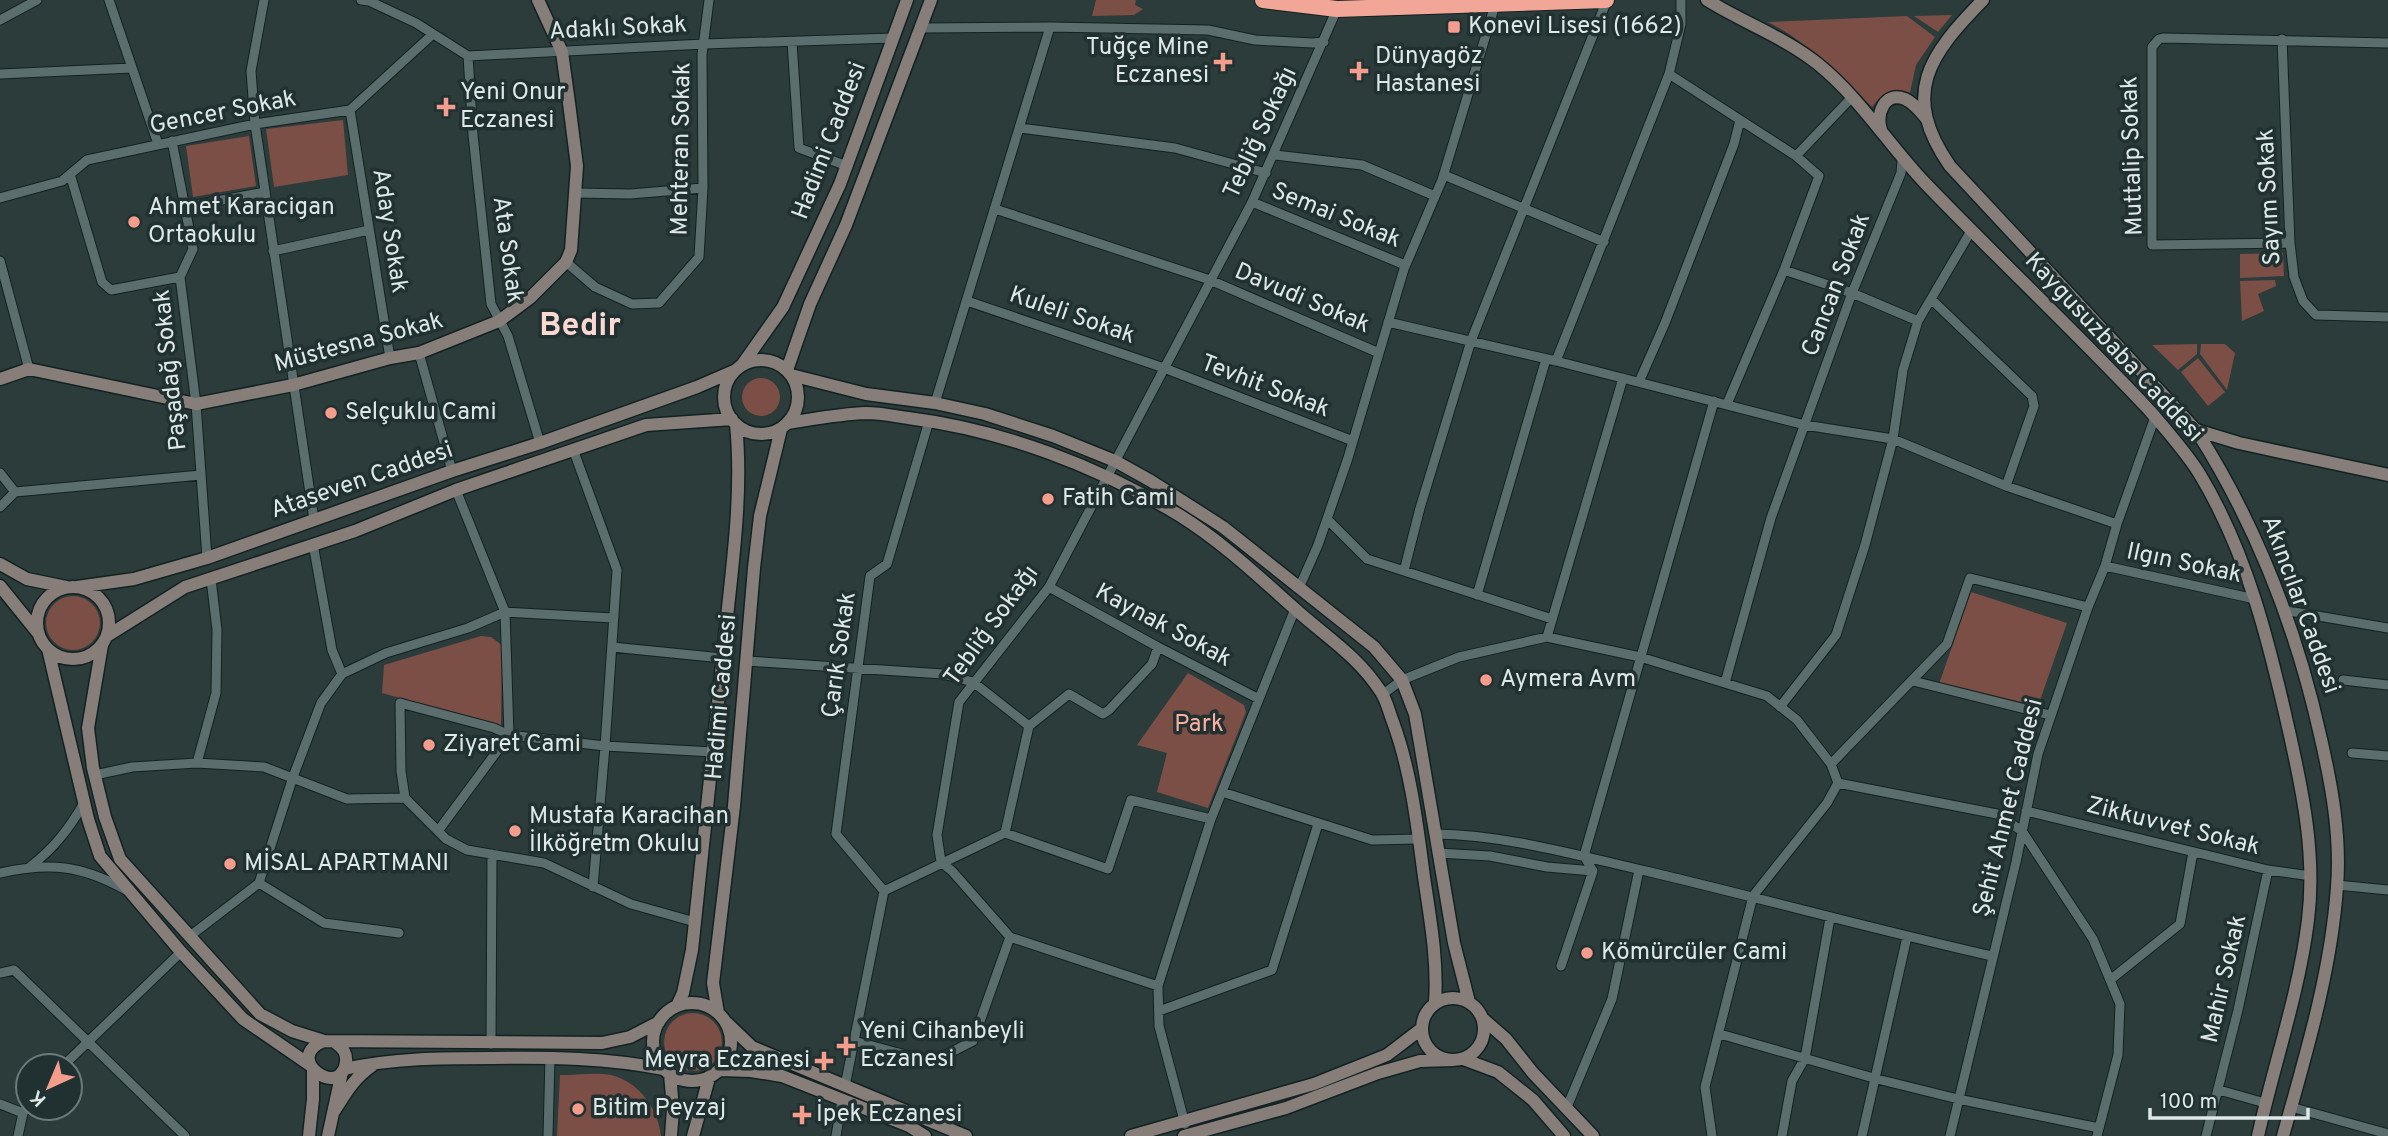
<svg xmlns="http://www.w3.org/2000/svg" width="2388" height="1136" font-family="Overpass,sans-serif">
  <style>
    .green { fill: #7b4e46 }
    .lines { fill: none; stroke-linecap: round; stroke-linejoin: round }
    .street-casing { stroke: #122222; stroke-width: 11 }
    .secondary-casing { stroke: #122222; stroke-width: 15 }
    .highway-casing { stroke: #122222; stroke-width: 18 }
    .street { stroke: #5b6d6c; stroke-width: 9 }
    .secondary { stroke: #887e79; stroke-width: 12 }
    .highway { stroke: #f2a698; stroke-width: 16 }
    .poi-dot { fill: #f49d8d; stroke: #213131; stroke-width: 2.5 }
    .labels { text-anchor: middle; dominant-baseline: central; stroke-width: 7; stroke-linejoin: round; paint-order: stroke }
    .poi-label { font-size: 24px; fill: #dee8e7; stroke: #213131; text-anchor: start }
    .street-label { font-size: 24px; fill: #dee8e7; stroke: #213131 }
    .park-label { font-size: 24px; fill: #fdaea0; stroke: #213131 }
    .district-label { font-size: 32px; font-weight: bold; fill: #fbd8d1; stroke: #213131 }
  </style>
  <rect width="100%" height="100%" fill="#2b3c3b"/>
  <path class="green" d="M1096 0H1136L1135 5 1143 9 1134 15 1092 16Z
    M1952 15 1938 32 1914 16Z
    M1907 16 1935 37 1916 65 1910 93C1892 91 1883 92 1872 107 1838 74 1811 44 1768 22Z
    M343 120 348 175 274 187 266 129Z
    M249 136 256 186 193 197 186 146Z
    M2283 253 2284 276 2240 278V254Z
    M2275 280 2276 286 2258 294 2264 311 2242 321 2240 281Z
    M2197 344V354L2178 370 2152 345Z
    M2201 344H2225L2235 353 2227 390 2200 354Z
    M2198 358 2225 392 2208 406 2181 372Z
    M742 397a19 19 0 1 1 38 0a19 19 0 1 1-38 0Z
    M1971 592 2067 623 2037 709 1939 684Z
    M46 623a27 27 0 1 1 54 0a27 27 0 1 1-54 0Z
    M481 636 491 637 502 645 501 726 382 693 384 665Z
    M1188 673 1244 705 1246 712 1208 808 1157 792 1167 753 1137 745Z
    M664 1042a29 29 0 1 1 58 0a29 29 0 1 1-58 0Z
    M560 1075C576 1075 596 1072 611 1075 639 1082 658 1108 661 1136H557Z"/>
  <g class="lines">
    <defs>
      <path id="street" d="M109 0 158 144
        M264 0 251 71 255 124 314 520
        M361 0 369 1 416 23 468 56 704 44 893 38
        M0 20 37 0
        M922 28 1050 27 1208 30 1255 40 1312 43 1324 42
        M2282 39 2290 243 2294 277 2303 301 2316 315 2388 317
        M792 42 799 148 847 166
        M468 56 473 135 491 304 508 336 540 443
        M0 74 132 68
        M1669 74 1796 156 1819 176 1784 270 1727 404
        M350 110 390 358
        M1020 128 1175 148 1266 173
        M172 141 193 249 180 277 196 404 207 558
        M1275 155 1362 165 1435 196
        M1796 156 1853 96
        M70 174 102 282 111 290 180 277
        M1444 175 1604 242
        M576 193 630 194 703 188
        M0 198 62 181 87 160 255 124 350 110 433 34
        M1252 202 1405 265
        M185 207 265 192
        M995 209 1210 280 1379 353
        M2290 243 2152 245V47L2159 39 2163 38 2388 43
        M273 251 369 230
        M0 261 29 369
        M566 262 595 287 632 304 659 303 699 257 703 188 702 55 709 0
        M1784 270 1852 293 1918 321
        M1931 299 2032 396 2034 406 2006 486
        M967 301 1164 368 1353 441
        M1388 322 1556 361 1805 425 1893 439 2006 486 2117 524
        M419 353 452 471
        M1556 361 1669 74 1681 24V0
        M1639 382 1665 323 1734 144 1740 120
        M935 403 1050 27
        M573 449 617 570 605 746 593 887
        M0 473 15 492 201 475
        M0 507 15 492
        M1327 519 1367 559 1552 619
        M313 544 332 650 342 674
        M2105 566 2255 599
        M1404 571 1420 508 1471 341 1607 0
        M1049 587 1158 647 1259 699
        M1299 588 1318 545 1348 458 1404 269 1442 180 1495 5
        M1477 595 1546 359
        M2283 610 2388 628
        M1547 637 1623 378
        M612 647 722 658
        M747 661 943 674 973 682 1029 726
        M2343 680 2388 685
        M1913 681 2050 715
        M1725 683 1771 518 1852 293 1901 173 1902 159
        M1383 694 1402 680 1459 657 1547 637 1640 657 1767 696 1797 720 1831 764 1838 783 1827 803 1753 896 1705 1087 1712 1136
        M1780 707 1836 635 1865 545 1893 439 1903 370 1918 321 1971 231
        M1029 726 1069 694 1103 714 1109 710 1152 664 1158 647
        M2352 753 2388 756
        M197 763 216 693 217 630 211 579
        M1831 764 1947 644 1970 578 2088 607
        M95 775 132 767 197 763 264 767 347 799 405 798 446 839 467 850 544 863 631 904 695 922
        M1838 783 1997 814 2022 831 2093 939 2120 1004 2118 1055 2097 1136
        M1222 792 1372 840 1419 839
        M405 798 401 771 400 703 494 728 509 735 605 746 713 752
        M2026 811 2268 870 2311 876
        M438 831 509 735 505 612 456 490
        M1005 833 1108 869 1131 800 1211 819
        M1435 834C1508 835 1579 856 1650 872 1764 899 1877 930 1992 956
        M1438 853 1490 856 1547 867 1593 871
        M31 866C54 848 69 829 84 803
        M1593 871 1584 856 1714 401
        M0 873C50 862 81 865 126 890
        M259 883 324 923 399 933
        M2337 885 2388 890
        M884 891 836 834 870 576 887 564 929 421
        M884 891 1005 833 1029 726
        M190 936 259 883 293 777 321 703 342 674 386 653 468 628 505 612 613 618
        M1561 966 1593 871
        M0 973 14 970 185 1136
        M2110 980 2180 924 2193 852
        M1158 986 1010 937 952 871 941 862 937 835 959 702 1049 587 1252 202 1337 9
        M1159 1011 1272 970 1318 824
        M1720 1034 1877 1079 1958 1099 2099 1128
        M854 1041 932 1062 973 1041 1010 937
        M491 1044 492 854
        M63 1066 181 952
        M845 1086 884 891
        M2219 1090 2265 1103
        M0 1104 23 1113
        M1567 1107 1612 999 1639 870
        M2291 1107 2388 1134
        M1185 1124 1159 1026 1158 986 1211 819 1295 609
        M18 1136 23 1113 28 1106
        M548 1136 550 1057
        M836 1136 842 1100
        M1782 1136 1792 1081 1805 1058 1830 918
        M1862 1136 1907 937
        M1950 1136 2016 862 2038 754 2088 607 2105 566 2117 524 2155 417
        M2206 1136 2238 1010 2268 870"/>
      <path id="secondary" d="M1707 0C1744 23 1784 37 1818 64 1860 98 1888 144 1925 183 1999 260 2077 333 2150 411 2167 431 2185 451 2199 473 2247 552 2269 642 2289 731 2303 793 2316 856 2308 920 2299 993 2274 1064 2258 1136
        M1983 0C1929 55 1900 94 1950 166L2196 430C2256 524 2297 630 2321 739 2332 787 2341 837 2337 887 2331 972 2306 1054 2283 1136
        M1881 130C1876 114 1884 91 1905 99 1914 103 1920 111 1926 118
        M724 397a37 37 0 1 1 74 0a37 37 0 1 1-74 0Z
        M742 365 783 307 840 184 907 0
        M787 370 810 304 846 225 931 0
        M791 375 866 394 935 403 985 414 1053 436 1115 461 1151 481 1223 527 1374 647 1402 680 1415 714 1454 943 1469 1002
        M0 379 29 369 196 404 293 385 390 358 419 353 499 321 530 298 566 262 571 250 577 166 569 103 562 52 538 0
        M787 423C814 419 839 414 866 413 880 413 894 416 908 418 1003 430 1097 466 1179 515 1221 541 1258 576 1294 608 1326 637 1357 655 1381 692 1387 701 1389 712 1393 722 1411 771 1417 824 1424 877 1430 918 1438 961 1435 1002
        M2196 430 2239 443 2388 475
        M0 564 27 579 66 587
        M0 586 38 633
        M77 587 134 579 207 558 452 471 540 443 697 387 734 371
        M37 623a36 36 0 1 1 72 0a36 36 0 1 1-72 0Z
        M107 636 185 587 355 531 456 490 646 425 732 419
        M102 645 88 728 93 768 105 817 120 859 260 1014 292 1031 324 1041
        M48 649 88 819 100 856 181 952 243 1019 310 1065
        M1422 1029a31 31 0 1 1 62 0a31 31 0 1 1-62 0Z
        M653 1042a39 39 0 1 1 78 0a39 39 0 1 1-78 0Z
        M677 1006 683 993 692 950C703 845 714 741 725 636 732 566 743 495 736 424
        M718 1013 713 983 734 806 754 568 760 516 781 429
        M1482 1018 1506 1039 1533 1073 1593 1136
        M727 1023 752 1047 966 1136
        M336 1043C343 1048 347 1053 346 1062 341 1101 281 1058 324 1041L602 1043 630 1037 659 1022
        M1463 1059 1498 1072 1533 1100 1564 1136
        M344 1069C394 1058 442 1058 493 1058 551 1057 607 1058 664 1069
        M720 1070 751 1071 782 1076 909 1126 925 1136
        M670 1074 673 1109 671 1136
        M335 1110C346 1092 355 1077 373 1065
        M309 1136 313 1099V1070
        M328 1136 342 1072
        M693 1136 709 1078
        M1131 1136 1314 1084 1387 1055 1421 1029
        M1184 1136 1286 1108 1378 1073 1420 1061 1453 1060"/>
      <path id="highway" d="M1263 0 1337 9 1606 0"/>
    </defs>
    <use href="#street" class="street-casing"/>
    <use href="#secondary" class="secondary-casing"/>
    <use href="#highway" class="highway-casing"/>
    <use href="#street" class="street"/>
    <use href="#secondary" class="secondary"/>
    <use href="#highway" class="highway"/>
  </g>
  <g class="poi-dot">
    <rect x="1447" y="20" width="14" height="14" rx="3.5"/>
    <path d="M1219.5 51.5h7v7h7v7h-7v7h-7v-7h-7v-7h7z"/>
    <path d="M1355.5 60.5h7v7h7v7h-7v7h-7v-7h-7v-7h7z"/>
    <path d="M442.5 96.5h7v7h7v7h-7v7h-7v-7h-7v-7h7z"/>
    <circle cx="134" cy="222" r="7"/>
    <circle cx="331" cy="413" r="7"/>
    <circle cx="1048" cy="499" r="7"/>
    <circle cx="1486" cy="680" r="7"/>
    <circle cx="429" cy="745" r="7"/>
    <circle cx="515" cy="831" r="7"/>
    <circle cx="230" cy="864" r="7"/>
    <circle cx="1587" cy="953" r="7"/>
    <path d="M842.5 1035.5h7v7h7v7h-7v7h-7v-7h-7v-7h7z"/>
    <path d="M820.5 1050.5h7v7h7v7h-7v7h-7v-7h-7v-7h7z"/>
    <circle cx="578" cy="1109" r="7"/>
    <path d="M798.5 1104.5h7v7h7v7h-7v7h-7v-7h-7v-7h7z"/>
  </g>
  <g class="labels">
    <g class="poi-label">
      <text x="1468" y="27">Konevi Lisesi (1662)</text>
      <text x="1209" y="48" text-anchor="end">Tuğçe Mine<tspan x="1209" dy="28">Eczanesi</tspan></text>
      <text x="1375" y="57">Dünyagöz<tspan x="1375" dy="28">Hastanesi</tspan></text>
      <text x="460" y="93">Yeni Onur<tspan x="460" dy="28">Eczanesi</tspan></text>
      <text x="148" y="208">Ahmet Karacigan<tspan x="148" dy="28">Ortaokulu</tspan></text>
      <text x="345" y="413">Selçuklu Cami</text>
      <text x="1062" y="499">Fatih Cami</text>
      <text x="1500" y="680">Aymera Avm</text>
      <text x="443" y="745">Ziyaret Cami</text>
      <text x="529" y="817">Mustafa Karacihan<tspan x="529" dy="28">İlköğretm Okulu</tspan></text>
      <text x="244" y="864">MİSAL APARTMANI</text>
      <text x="1601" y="953">Kömürcüler Cami</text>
      <text x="860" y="1032">Yeni Cihanbeyli<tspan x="860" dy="28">Eczanesi</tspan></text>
      <text x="810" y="1061" text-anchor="end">Meyra Eczanesi</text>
      <text x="592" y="1109">Bitim Peyzaj</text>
      <text x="816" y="1115">İpek Eczanesi</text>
    </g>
    <g class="street-label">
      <text transform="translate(618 29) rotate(-3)">Adaklı Sokak</text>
      <text transform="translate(223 113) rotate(-11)">Gencer Sokak</text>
      <text transform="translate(1261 133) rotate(-65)">Tebliğ Sokağı</text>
      <text transform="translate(830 141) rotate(-69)">Hadimi Caddesi</text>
      <text transform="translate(682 149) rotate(-89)">Mehteran Sokak</text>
      <text transform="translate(2133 156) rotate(-92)">Muttalip Sokak</text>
      <text transform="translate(2270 197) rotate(-93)">Sayım Sokak</text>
      <text transform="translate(1336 216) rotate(22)">Semai Sokak</text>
      <text transform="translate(389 231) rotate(81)">Aday Sokak</text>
      <text transform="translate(507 250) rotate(82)">Ata Sokak</text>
      <text transform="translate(1837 285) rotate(-69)">Cancan Sokak</text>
      <text transform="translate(1302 299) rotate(23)">Davudi Sokak</text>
      <text transform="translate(1072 316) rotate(19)">Kuleli Sokak</text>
      <text transform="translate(359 343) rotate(-15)">Müstesna Sokak</text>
      <text transform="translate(2113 348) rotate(47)">Kaygusuzbaba Caddesi</text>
      <text transform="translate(171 370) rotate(-96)">Paşadağ Sokak</text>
      <text transform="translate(1265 387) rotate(21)">Tevhit Sokak</text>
      <text transform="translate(362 481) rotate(-19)">Ataseven Caddesi</text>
      <text transform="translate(2184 564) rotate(12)">Ilgın Sokak</text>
      <text transform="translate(2300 605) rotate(70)">Akıncılar Caddesi</text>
      <text transform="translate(992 626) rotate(-54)">Tebliğ Sokağı</text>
      <text transform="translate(1163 626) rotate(28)">Kaynak Sokak</text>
      <text transform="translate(840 655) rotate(-82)">Çarık Sokak</text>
      <text transform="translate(722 697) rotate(-85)">Hadimi Caddesi</text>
      <text transform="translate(2009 808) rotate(-76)">Şehit Ahmet Caddesi</text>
      <text transform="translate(2173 827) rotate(14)">Zikkuvvet Sokak</text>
      <text transform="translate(2225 979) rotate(-77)">Mahir Sokak</text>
    </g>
    <g class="park-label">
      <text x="1199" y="725">Park</text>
    </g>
    <g class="district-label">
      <text x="580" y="327">Bedir</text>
    </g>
  </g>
  <g transform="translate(49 1087) rotate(224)"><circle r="33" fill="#213131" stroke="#6d7a7a" stroke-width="2"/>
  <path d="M0-5L12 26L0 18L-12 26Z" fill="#f49d8d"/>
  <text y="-10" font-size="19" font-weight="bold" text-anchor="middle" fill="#dee8e7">K</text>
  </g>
  <path d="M2150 1108v10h158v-10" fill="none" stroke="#dee8e7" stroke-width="3.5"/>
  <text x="2160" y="1108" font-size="21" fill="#dee8e7" stroke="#213131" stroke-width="5" paint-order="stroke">100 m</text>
</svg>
